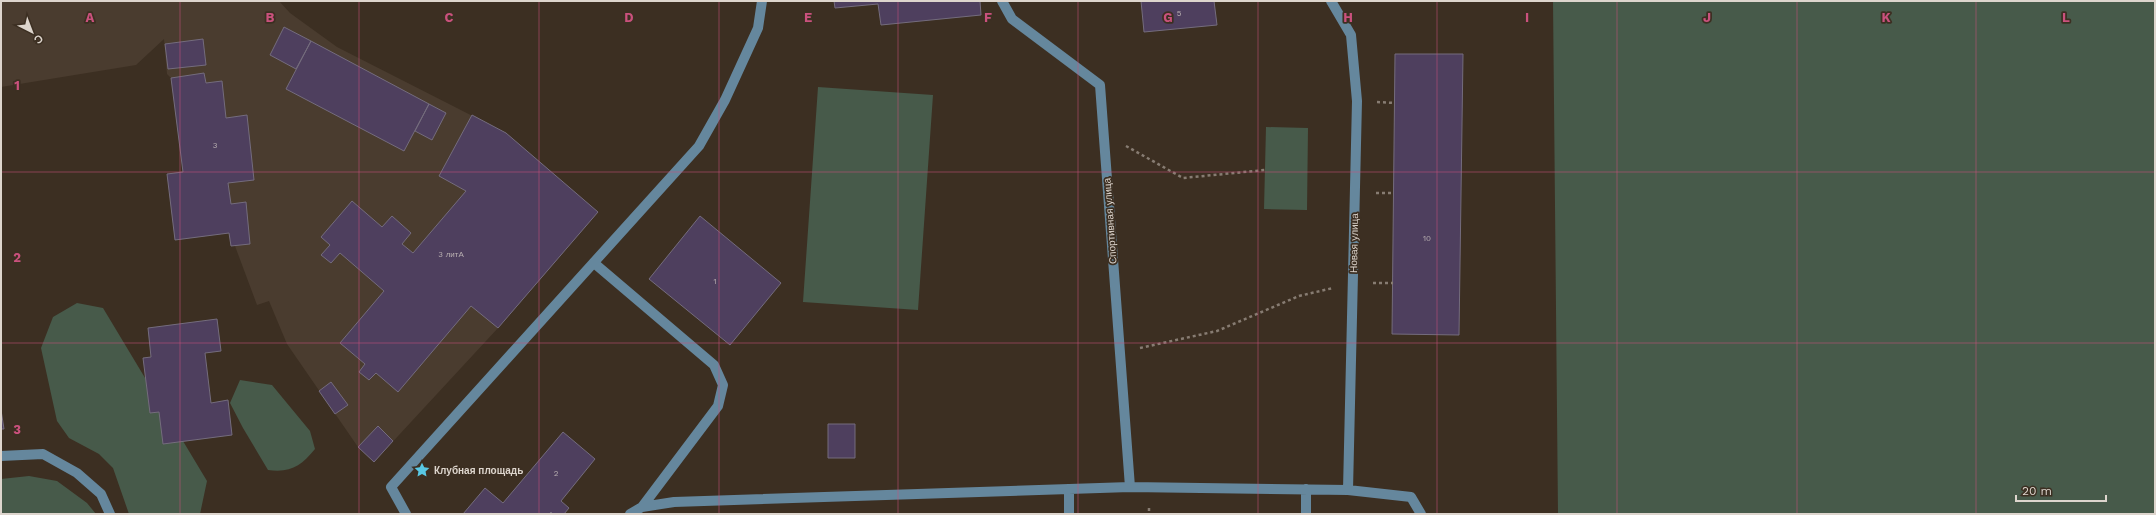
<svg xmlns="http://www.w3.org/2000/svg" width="2156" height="515" font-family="'Work Sans',sans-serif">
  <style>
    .industrial { fill: #4a3c2f }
    .green { fill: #475a4a }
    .building { fill: #4e3f5e; stroke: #746c7d }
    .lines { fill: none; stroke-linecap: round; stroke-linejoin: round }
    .path { stroke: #877c72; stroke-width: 2.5; stroke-dasharray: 3 3; stroke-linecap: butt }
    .minor { stroke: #65879d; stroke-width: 10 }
    .grid { fill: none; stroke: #ca517d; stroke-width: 1; stroke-opacity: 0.55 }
    .labels { text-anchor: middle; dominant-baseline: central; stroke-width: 3.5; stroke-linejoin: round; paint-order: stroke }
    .number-label { font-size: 8px; fill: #b9b0b1 }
    .street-label { font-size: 10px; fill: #ddd5cd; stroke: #3c2f22 }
    .poi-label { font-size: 10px; font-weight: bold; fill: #ddd5cd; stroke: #3c2f22; text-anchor: start }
    .grid-label { font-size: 13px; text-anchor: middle; font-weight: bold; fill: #ca517d; stroke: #3c2f22; stroke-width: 3.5; stroke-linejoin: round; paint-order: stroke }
  </style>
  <rect width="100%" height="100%" fill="#3c2f22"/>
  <path class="industrial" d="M1 1H279L290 13 337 47 506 133 598 212 498 328 374 462 358 447 287 344 269 301 257 305 235 246H231L229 233 175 240 167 174 183 171 171 78 167 74 164 39 136 65 1 87Z"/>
  <path class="green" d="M1553 1H2155V514H1558Z
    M818 87 933 95 918 310 803 302Z
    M1266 127 1308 128 1307 210 1264 209Z
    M77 303 103 308 207 481 200 514H129L113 468 99 454 69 438 57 421 41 348 53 317Z
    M240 380 272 385 310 431 315 449C301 466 291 473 268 470L243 428 230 403Z
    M29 476 57 481 87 503 96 514H1V479Z"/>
  <path class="building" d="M834 1H980L981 15 881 25 878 4 835 8Z
    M1141 1H1214L1217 25 1144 32Z
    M284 27 311 41 296 69 270 55Z
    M203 39 206 65 168 69 165 44Z
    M311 41 429 104 404 151 286 89Z
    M1395 54H1463L1459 335 1392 334Z
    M204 73 206 83 222 81 226 118 247 115 254 180 228 183 231 204 246 202 250 244 231 246 229 233 175 240 167 174 183 172 171 78Z
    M429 104 446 113 432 140 415 131Z
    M472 115 506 133 598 212 498 328 471 306 398 392 376 373 369 380 359 372 365 364 340 343 384 291 340 253 331 263 321 255 330 245 321 237 352 201 382 227 392 216 411 233 402 244 413 253 466 191 439 176Z
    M700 216 781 283 730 345 649 279Z
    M217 319 221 351 205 353 211 403 228 400 232 435 163 444 159 412 150 413 143 358 151 357 148 328Z
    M331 382 348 405 335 414 319 391Z
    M1 410 4 429H1Z
    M828 424H855V458H828Z
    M378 426 393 441 374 462 358 447Z
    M563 432 595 459 561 501 569 508 564 514H553L551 512 549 514H463L485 488 503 503Z"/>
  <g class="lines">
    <path class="path" d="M1377 102 1395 103
      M1126 146 1183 178 1265 170
      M1376 193H1394
      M1373 283H1393
      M1140 348 1217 331 1299 296 1333 288
      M1149 508V514"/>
    <path class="minor" d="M1002 1 1012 19 1100 85 1130 487
      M1331 1 1351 35 1357 101 1348 490
      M594 263 714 365 723 385 718 406 642 507
      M1 456 43 454 77 473 101 494 110 514
      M1069 489V514
      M406 514 391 487 699 146 725 100 758 28 762 1
      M630 514 642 507 674 502 1130 487 1348 490 1411 497 1421 514
      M1306 514V489"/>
  </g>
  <path class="grid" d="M180 1V514M359 1V514M539 1V514M719 1V514M898 1V514M1078 1V514M1258 1V514M1437 1V514M1617 1V514M1797 1V514M1976 1V514M1 172H2155M1 343H2155"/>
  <defs>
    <symbol id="sight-bare" viewBox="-9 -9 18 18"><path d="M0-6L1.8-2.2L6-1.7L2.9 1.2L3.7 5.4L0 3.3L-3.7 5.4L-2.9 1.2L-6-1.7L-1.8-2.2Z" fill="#59c8e4" stroke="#3c2f22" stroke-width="2.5" paint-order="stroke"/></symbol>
  </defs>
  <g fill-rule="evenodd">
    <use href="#sight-bare" x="411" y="459" width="22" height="22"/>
  </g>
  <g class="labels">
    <g class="number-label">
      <text x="1179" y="13">5</text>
      <text x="215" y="145">3</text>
      <text x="1427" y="238">10</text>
      <text x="451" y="254">3 литА</text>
      <text x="715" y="281">1</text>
      <text x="556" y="473">2</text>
    </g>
    <g class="street-label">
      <text transform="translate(1110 221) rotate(-94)">Спортивная улица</text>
      <text transform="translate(1354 243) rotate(-89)">Новая улица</text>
    </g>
    <g class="poi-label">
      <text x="434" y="470">Клубная площадь</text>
    </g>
  </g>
  <g class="grid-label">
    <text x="90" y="22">A</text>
    <text x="270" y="22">B</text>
    <text x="449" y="22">C</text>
    <text x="629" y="22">D</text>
    <text x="808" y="22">E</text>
    <text x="988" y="22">F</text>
    <text x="1168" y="22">G</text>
    <text x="1348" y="22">H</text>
    <text x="1527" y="22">I</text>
    <text x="1707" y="22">J</text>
    <text x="1886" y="22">K</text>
    <text x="2066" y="22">L</text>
    <text x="17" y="90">1</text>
    <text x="17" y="262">2</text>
    <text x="17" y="434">3</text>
  </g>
  <rect width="2156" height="515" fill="none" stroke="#ddd5cd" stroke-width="4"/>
  <g transform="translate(32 32) rotate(138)" stroke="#3c2f22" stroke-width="3" paint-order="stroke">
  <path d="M0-3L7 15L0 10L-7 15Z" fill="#ddd5cd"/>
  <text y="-6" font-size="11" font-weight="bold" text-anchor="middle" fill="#ddd5cd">С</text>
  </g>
  <path d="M2016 495v6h90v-6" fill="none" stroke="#ddd5cd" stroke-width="2"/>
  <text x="2022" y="495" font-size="12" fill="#ddd5cd" stroke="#3c2f22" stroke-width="3" paint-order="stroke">20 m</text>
</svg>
